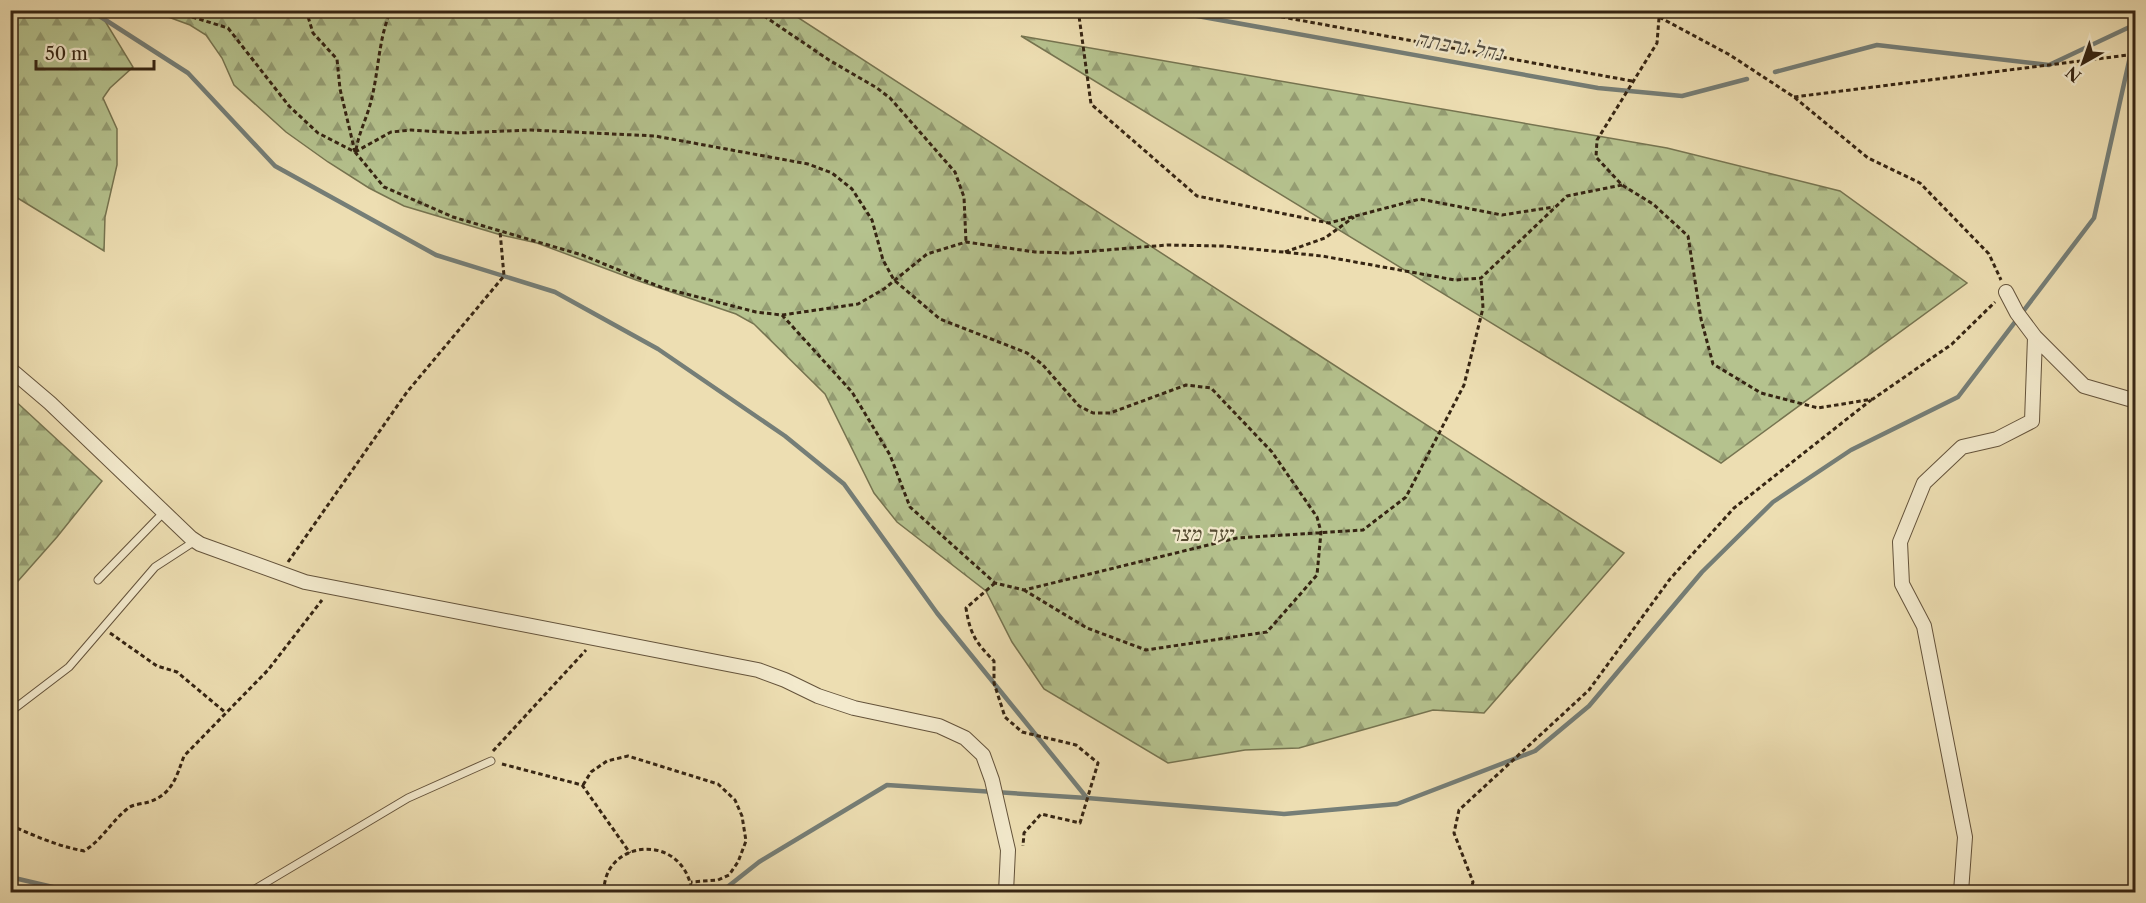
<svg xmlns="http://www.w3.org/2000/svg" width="2146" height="903" font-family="'Libre Caslon Text','Frank Ruhl Libre',serif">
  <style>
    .forest { fill: url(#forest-firs); stroke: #767450; stroke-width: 1.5 }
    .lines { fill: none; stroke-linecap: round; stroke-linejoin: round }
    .stream { stroke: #757e77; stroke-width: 4.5 }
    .service-casing { stroke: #64533b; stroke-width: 9 }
    .minor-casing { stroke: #64533b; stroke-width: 16 }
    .path { stroke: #362513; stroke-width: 3; stroke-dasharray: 4.5 3; stroke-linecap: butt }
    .service { stroke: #f3eacd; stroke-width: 7 }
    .minor { stroke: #f3eacd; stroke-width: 14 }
    .labels { text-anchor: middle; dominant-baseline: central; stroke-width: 4.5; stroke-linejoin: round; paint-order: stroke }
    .park-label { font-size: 21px; font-style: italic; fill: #564c32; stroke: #f3eacd }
    .water-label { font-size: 22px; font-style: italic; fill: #565145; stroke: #f3eacd }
  </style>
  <defs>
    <pattern id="forest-firs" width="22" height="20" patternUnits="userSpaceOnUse" patternTransform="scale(1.5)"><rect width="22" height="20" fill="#b5c28e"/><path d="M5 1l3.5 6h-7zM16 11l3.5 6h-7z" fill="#949d73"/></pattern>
  </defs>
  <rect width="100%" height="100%" fill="#eddeb2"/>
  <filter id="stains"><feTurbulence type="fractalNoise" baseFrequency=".00333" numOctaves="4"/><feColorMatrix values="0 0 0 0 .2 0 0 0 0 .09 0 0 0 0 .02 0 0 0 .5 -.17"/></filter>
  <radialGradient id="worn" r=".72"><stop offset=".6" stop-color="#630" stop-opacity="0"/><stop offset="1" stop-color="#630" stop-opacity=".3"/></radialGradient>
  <path class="forest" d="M10 11H94L105 21 133 67 110 88 103 98 117 129V165L105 217 104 251 11 194Z
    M152 11H788L1624 553 1484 713 1433 710 1299 748 1245 750 1168 763 1044 689 1012 642 986 591 897 522 874 493 825 394 754 324 736 314 636 280 537 243 501 235 404 206 369 188 328 162 286 132 234 85 222 58 206 35 190 25Z
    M1021 36 1667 148 1840 191 1967 283 1721 463Z
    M11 397 102 481 57 537 11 589Z"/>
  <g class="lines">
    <path class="stream" d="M90 10 188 73 275 166 436 255 555 292 658 349 785 436 844 484 937 613 1087 798
      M1164 10 1598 88 1682 96 1747 79
      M1775 72 1877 45 2049 65 2136 24
      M10 877 74 892
      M721 892 759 862 887 785 1087 798 1284 814 1397 804 1535 751 1589 706 1702 572 1773 502 1851 450 1958 397 2094 218 2136 30"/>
    <defs>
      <path id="service" d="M98 580 164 512
        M10 712 69 667 155 567 195 541
        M250 892 408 798 491 761"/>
      <path id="minor" d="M2006 292 2017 313 2035 337 2084 386 2136 401
        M10 369 50 403 191 538 200 544 305 582 758 670 785 680 818 696 854 708 939 726 965 738 983 755 992 780 1008 850 1006 892
        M1961 892 1965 837 1924 626 1902 584 1900 542 1924 483 1962 447 1997 439 2032 421 2035 337"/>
    </defs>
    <use href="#service" class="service-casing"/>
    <use href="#minor" class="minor-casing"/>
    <path class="path" d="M163 10 176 12 228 28 289 106 318 133 355 152 384 187 453 217 582 255 663 288 756 312 782 315 858 304 884 289 927 254 966 242 1035 252 1070 253 1167 245 1223 246 1322 256 1455 280 1481 278 1567 196 1622 185
      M306 10 313 33 337 59 340 89 355 152
      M750 10 761 14 829 60 877 88 890 98 955 172 964 197 966 242
      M1081 10 1079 16 1091 104 1197 196 1329 223 1420 199 1502 215 1554 207
      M1244 10 1632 81
      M1646 10 1730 55 1794 97 1868 158 1920 183 1989 254 2001 280
      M1659 18 1657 43 1597 140 1596 157 1622 185 1653 204 1688 236 1701 319 1713 364 1761 393 1818 408 1873 399 1952 344 1995 302
      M1794 97 2136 54
      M356 150C359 132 367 118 371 101 379 71 378 40 391 10
      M355 152 391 132 411 130 458 133 531 130 655 136 808 164 832 173 852 189 872 220 883 260 894 280 940 319 1027 353 1042 364 1079 406 1093 413H1110L1186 385 1211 388 1272 452 1317 517 1321 532 1317 575 1267 632 1146 650 1087 628 1024 590
      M1285 252 1325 238 1354 217
      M782 315 852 392 890 455 910 507 995 583 1024 590 1237 538 1363 530 1406 497 1464 385 1483 308 1481 278
      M288 562 407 392 504 276 500 231
      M995 583 966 608C970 634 976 643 994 661V683L1005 717 1022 732 1076 745 1098 763 1080 823 1041 814 1024 833 1023 846
      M110 633 157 666 177 672 226 713
      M493 751 586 650
      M502 764 582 785 630 853
      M583 785 591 772 607 761 628 756 718 784 735 800 742 816 746 841 738 862 729 875 718 880 691 882
      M10 825C35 836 57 846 84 851 102 840 111 822 127 809 132 804 142 804 149 802 172 794 176 778 184 756L268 670 322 600
      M604 892C603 839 684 831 692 892
      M1470 892 1473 882 1454 833 1459 810 1589 690 1670 579 1734 508 1871 400"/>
    <use href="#service" class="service"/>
    <use href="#minor" class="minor"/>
  </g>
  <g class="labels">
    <g class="park-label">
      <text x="1201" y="533">יער מצר</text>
    </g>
    <g class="water-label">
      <text transform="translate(1459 46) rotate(10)">נחל נרבתה</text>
    </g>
  </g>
  <rect width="2146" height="903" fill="none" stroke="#eddeb2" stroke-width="36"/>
  <rect x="12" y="12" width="2122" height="879" fill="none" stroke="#362513" stroke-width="3"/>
  <rect x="18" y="18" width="2110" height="867" fill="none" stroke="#362513" stroke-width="1.5"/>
  <g transform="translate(2083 63) rotate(220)" stroke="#f3eacd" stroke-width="4.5" paint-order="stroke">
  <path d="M0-4.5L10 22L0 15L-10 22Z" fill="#362513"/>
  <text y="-9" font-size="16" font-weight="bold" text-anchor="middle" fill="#362513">N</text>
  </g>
  <path d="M36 60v9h118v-9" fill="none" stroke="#362513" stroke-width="3"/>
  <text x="45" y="60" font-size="18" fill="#362513" stroke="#f3eacd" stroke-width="4.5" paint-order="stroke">50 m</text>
  <rect width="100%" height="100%" filter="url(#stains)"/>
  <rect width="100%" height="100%" fill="url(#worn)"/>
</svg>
